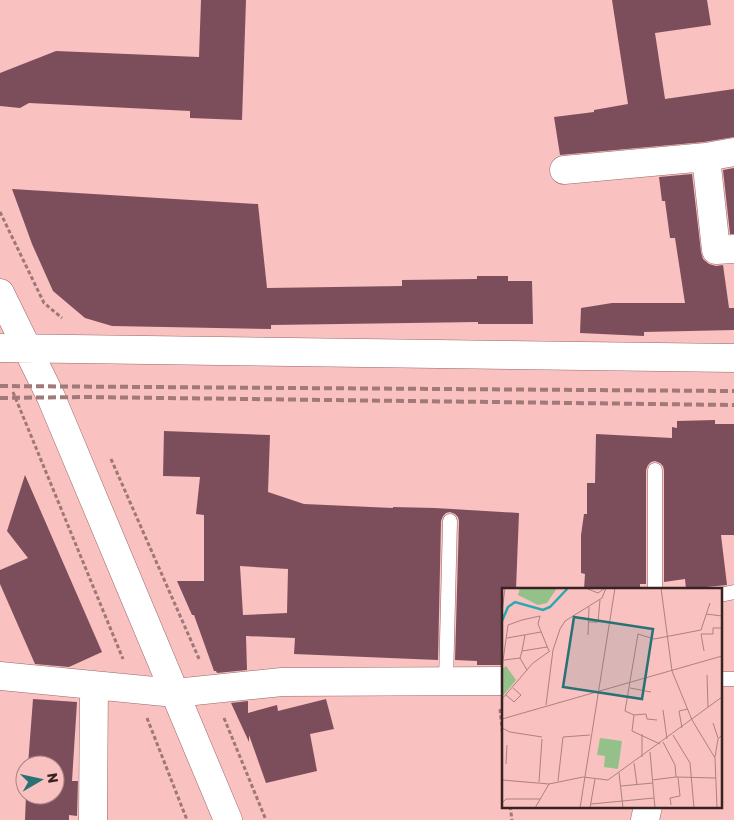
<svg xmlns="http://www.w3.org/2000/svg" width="734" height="820" font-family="Rubik,sans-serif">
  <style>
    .building { fill: #7c4e5c; fill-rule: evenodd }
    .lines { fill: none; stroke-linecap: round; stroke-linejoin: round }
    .service-casing { stroke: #996766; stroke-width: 15 }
    .minor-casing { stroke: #996766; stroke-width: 29 }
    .tertiary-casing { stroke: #996766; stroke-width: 29 }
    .path { stroke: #9f7776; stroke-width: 3; stroke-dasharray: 4 2.5; stroke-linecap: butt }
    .service { stroke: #fff; stroke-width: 14 }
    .minor { stroke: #fff; stroke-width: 28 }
    .tertiary { stroke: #fff; stroke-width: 28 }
    .rail { stroke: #a17978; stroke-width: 4; stroke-dasharray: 8 4; stroke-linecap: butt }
    .inset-river { fill: none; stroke: #24abb1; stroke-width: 2.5 }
    .inset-road { fill: none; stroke: #ac8281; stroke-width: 1 }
    .view { fill: #287276; fill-opacity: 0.15; stroke: #287276; stroke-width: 2.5 }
    .inset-edge { fill: none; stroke: #382322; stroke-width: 2.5 }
  </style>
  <rect width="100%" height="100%" fill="#f9c1c0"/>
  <path class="building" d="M201 0H246L242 120 190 118V111L29 103 20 108 0 106V73L56 51 199 57Z
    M612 0H707L711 25 655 33 665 99 734 89V137L704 142 560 155 554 117 594 112V110L628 104Z
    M734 168V234H730L723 170Z
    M692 174 701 252 703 259 709 264 716 266 723 265 729 308H734V330L644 332V336L580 333 581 308 612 303H685L675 238H670L665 201H662L659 177Z
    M12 189 258 204 267 288 402 286V280L477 279V276H508V281H532L533 324H478V322L271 325V329L112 326 85 318 53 291 32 244Z
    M715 420V424H734V535H721L727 585 686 589 685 579 664 582V470L663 466 660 463 655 461 651 462 648 465 646 470V584H640V589H584L585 574 581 573V535L584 514H587V483H595L596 434 672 438V427L677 428V421Z
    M164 431 270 435 268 492 304 504 393 508V507L435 508 519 513 516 589H503V659H501V665H477V661L455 660 459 521 458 517 455 514 450 512 446 513 443 516 441 521 438 660 294 654 295 638 246 636 247 670 217 673 216 671H214L194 615H192L177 581H204V515L196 514 200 477 163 476ZM240 566 288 569 287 613 243 615Z
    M25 475 102 652 69 667 35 664 0 584V570L28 558 7 531Z
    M33 699 77 702 72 781H78L77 816 69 815V820H25L26 795H55V765H28Z
    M326 699 334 729 310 734 317 771 266 783 249 735V742L231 703 248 701V713L277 705 278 711Z"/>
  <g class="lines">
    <defs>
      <path id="service" d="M655 589V470
        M720 595 734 592
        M720 679H734
        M446 681 450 521"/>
      <path id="minor" d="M706 157 716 250 734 249
        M564 170 706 157 734 152
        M0 676 175 693 282 682 503 681
        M93 820 94 685
        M645 820 648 806"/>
      <path id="tertiary" d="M0 293 51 397 228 820
        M0 348 734 358"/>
    </defs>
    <use href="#service" class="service-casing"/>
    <use href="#minor" class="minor-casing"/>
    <use href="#tertiary" class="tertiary-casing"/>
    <path class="path" d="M0 212 44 303 62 318
      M13 392 123 659
      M111 459 200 661
      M500 709 503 739
      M147 718 187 820
      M224 718 266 820
      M510 806 512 820"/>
    <use href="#service" class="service"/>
    <use href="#minor" class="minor"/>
    <use href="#tertiary" class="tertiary"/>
    <path class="rail" d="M0 386 734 391
      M0 398 84 397 734 405"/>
  </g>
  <g transform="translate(502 588)">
    <rect width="220" height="220" fill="#f9c1c0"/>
    <path d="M18 0H55L45 15 36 17 16 7ZM4 78 14 92 0 109V81ZM98 150 120 153 116 181 102 179 103 168 95 167Z" fill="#94c18a"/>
    <path class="inset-river" d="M0 33 6 19 13 14 41 22 48 19 66 0"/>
    <path class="inset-road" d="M159 0 170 83 190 132 213 170 215 220M86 1 96 5 103 0M0 24 3 0M204 26 220 28M87 34H96L98 12M199 46H211V40H220M199 46 202 63M86 47 87 19M5 50 39 44M20 63 23 47M2 72 18 70M0 80 6 37 20 32 38 28 36 36 47 63M25 82 18 70 20 63 45 59M205 87 206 119M128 100 149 104M4 107 12 114 19 107 11 100M0 111 31 75 48 63M44 117 51 62 58 41 63 33 100 10 104 0M161 122 165 151M132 127 144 126 145 131 155 132M0 131 220 68M211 135 216 150M0 140 8 144 40 149M180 140 177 123 186 121M140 146V169M171 147 188 175 192 220M161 154 173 177 174 189M158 156 130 143 132 127 123 123 136 46 152 51 199 42 208 15M148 164 153 220M213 169 216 151 220 147M132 175 135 197M4 176 5 157M117 185 121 220M0 192 47 196 81 189 106 192 220 109M150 192 174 189 214 190M56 193 61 149 88 147M37 194 40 151M119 198 151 195M0 215 4 211H38M89 216 152 210M169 217 168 210 178 208 176 189M33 220 47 196M78 220 113 0M88 220 93 191"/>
    <path class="view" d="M72 29 151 41 140 111 61 99Z"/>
    <rect width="220" height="220" class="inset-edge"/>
  </g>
  <g transform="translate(40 780) rotate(81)"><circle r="24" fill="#f9c1c0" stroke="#ac8281"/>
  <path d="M0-4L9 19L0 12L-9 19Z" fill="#287276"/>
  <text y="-8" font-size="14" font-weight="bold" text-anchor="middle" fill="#382322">N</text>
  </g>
</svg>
